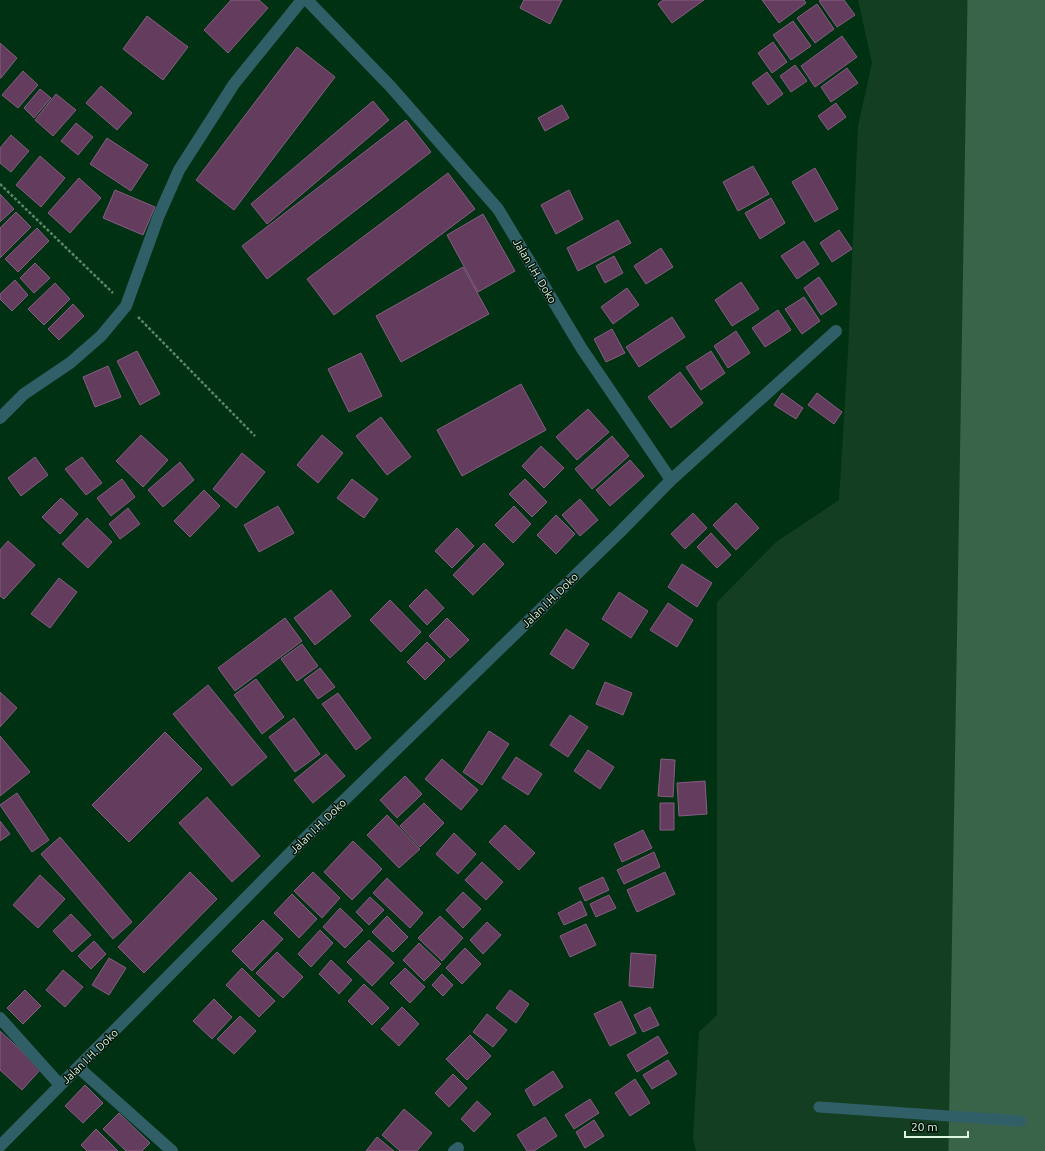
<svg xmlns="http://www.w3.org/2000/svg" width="1045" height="1151" font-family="Ubuntu,sans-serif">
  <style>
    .built { fill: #133e22 }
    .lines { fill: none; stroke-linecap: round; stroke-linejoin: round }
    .runway { stroke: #3a644a; stroke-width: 143 }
    .building { fill: #643c5e; stroke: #875d81 }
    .path { stroke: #5e856b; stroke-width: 2.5; stroke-dasharray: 3 2; stroke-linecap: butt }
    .service { stroke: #305f68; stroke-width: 11 }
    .minor { stroke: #305f68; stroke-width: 12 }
    .labels { text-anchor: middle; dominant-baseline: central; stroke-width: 3; stroke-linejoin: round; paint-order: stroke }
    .street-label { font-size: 11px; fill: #ddf6e2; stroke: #031508 }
  </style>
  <rect width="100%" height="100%" fill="#003113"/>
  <path class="built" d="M858 0H1045V1151H696L693 1139 699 1032 717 1015V602L776 542 839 500 848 352 858 126 872 63Z"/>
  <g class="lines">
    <path class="runway" d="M1020 1151 1039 0"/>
  </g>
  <path class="building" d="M231 0H259L268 8 228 53 204 30Z
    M524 0H562L550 24 520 8Z
    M663 0H704L672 23 658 4Z
    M762 0H804L806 3 779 23Z
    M821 0H844L855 15 837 27 819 1Z
    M817 4 834 29 815 43 797 18Z
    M147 16 188 47 163 80 123 49Z
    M793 21 811 46 791 60 773 35Z
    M842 36 857 57 815 87 801 66Z
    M773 42 787 62 772 73 758 53Z
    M0 43 17 58 1 78H0Z
    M297 47 335 77 234 210 196 180Z
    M795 65 807 81 791 92 780 76Z
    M847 68 858 83 831 102 821 87Z
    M23 71 38 85 18 108 2 95Z
    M767 72 783 94 768 105 752 83Z
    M101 86 132 113 117 130 86 103Z
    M40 89 51 98 34 118 24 108Z
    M56 94 76 110 53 136 35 120Z
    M373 101 389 120 267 224 251 204Z
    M836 103 846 117 828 130 818 116Z
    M562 105 569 118 545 131 538 118Z
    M406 120 431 152 267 279 242 246Z
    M76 123 93 137 78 155 61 141Z
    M11 135 29 151 11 172 0 163V148Z
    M107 138 148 165 131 191 90 164Z
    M40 156 65 178 41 207 16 185Z
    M753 166 769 194 738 211 723 182Z
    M815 168 838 209 815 222 792 182Z
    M448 173 475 209 334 315 307 279Z
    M79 178 101 198 70 233 48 213Z
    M115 190 155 207 143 235 103 218Z
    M569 190 583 219 556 234 541 205Z
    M0 194 14 209 0 222Z
    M771 198 785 223 760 239 745 213Z
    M16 212 31 227 0 258V228Z
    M483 214 515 271 478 292 447 235Z
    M618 220 631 243 578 271 567 248Z
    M37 228 49 241 18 272 5 259Z
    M839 230 852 249 832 262 820 243Z
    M804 241 819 264 797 279 781 256Z
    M661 248 673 267 646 284 634 266Z
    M614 256 623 273 605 283 596 266Z
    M35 263 50 278 34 293 20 278Z
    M463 267 489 314 401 362 376 316Z
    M819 277 837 304 821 315 804 288Z
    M15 280 28 295 12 311 0 299V294Z
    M741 282 759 309 732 326 715 300Z
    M55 283 70 299 44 325 28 309Z
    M627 288 639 305 613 324 601 307Z
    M804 297 820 321 802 334 785 309Z
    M73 304 84 316 59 340 48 329Z
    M778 310 791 330 765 347 752 328Z
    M672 317 685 337 639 367 626 347Z
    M612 329 625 353 606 362 594 339Z
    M736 331 750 353 728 368 714 346Z
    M137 351 160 394 140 405 117 361Z
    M711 351 725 373 701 390 686 367Z
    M361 353 382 396 349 412 328 369Z
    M108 366 121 397 95 407 83 377Z
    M680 372 703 403 671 428 648 397Z
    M521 384 546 430 462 476 437 430Z
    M782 393 803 408 796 419 774 405Z
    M817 393 842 412 834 424 808 405Z
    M588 409 609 432 577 460 556 437Z
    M381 417 411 457 387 475 356 436Z
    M141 435 168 460 143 487 116 461Z
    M322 435 343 453 318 483 297 465Z
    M612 436 629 456 592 489 575 469Z
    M541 446 564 468 544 488 522 466Z
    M242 453 265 472 236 508 213 489Z
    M35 457 48 475 21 496 8 478Z
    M82 457 102 483 86 495 65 469Z
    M630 460 644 476 610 506 596 490Z
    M180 462 194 480 163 507 148 490Z
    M122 479 135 497 111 516 97 498Z
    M352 479 378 499 364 518 337 498Z
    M525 479 547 502 532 517 509 494Z
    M204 490 220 506 190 537 174 521Z
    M61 498 78 514 60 534 42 517Z
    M580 499 598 520 580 536 562 515Z
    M736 503 759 528 736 550 713 525Z
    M278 506 294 533 259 552 244 525Z
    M514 506 531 524 513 543 495 525Z
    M128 508 140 524 120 539 109 524Z
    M693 513 707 528 685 549 671 534Z
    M556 515 575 534 556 554 537 535Z
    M87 518 112 542 88 568 62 544Z
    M457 528 474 546 452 568 435 551Z
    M711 533 731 555 717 568 697 547Z
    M8 541 35 565 4 599 0 596V550Z
    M484 543 504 564 473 595 453 575Z
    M682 564 712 583 697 607 668 587Z
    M59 578 77 592 50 628 31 614Z
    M426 589 444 608 427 625 409 606Z
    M331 590 351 616 315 645 294 618Z
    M619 592 648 611 631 638 602 619Z
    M390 600 421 632 401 652 370 620Z
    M668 603 693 620 677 647 650 630Z
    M285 618 302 641 235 691 218 668Z
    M447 618 469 640 450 658 429 636Z
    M566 629 589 644 573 669 550 654Z
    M427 642 445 660 425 680 407 662Z
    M302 644 318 666 297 681 281 659Z
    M320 668 335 687 318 699 304 680Z
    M256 679 284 717 262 734 234 695Z
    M605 682 632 693 623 715 596 704Z
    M208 685 267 757 232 786 173 714Z
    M0 692 17 708 0 727Z
    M338 693 371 738 356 750 322 704Z
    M570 715 588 727 568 757 550 745Z
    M294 718 320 754 295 772 269 737Z
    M489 731 509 744 482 785 463 772Z
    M165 732 202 769 129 842 92 805Z
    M0 736 30 772 0 796Z
    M588 750 614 767 600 789 574 771Z
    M326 754 345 776 313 803 294 780Z
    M516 757 542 774 528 795 502 778Z
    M442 759 478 790 461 810 425 779Z
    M661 759 675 760 673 797 658 796Z
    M405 776 422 794 397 818 380 800Z
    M705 781 707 814 679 816 677 783Z
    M17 793 49 840 32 852 0 805Z
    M207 797 260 856 232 882 179 823Z
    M424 803 444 823 420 847 400 826Z
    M660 803H674V830H660Z
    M387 815 420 849 399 868 367 835Z
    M0 821 10 834 0 841Z
    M505 825 535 853 519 870 489 842Z
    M643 830 652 848 622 862 614 844Z
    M454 833 476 854 458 874 436 854Z
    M60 837 132 922 113 939 41 854Z
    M353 841 382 869 352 900 324 872Z
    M654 852 660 867 624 884 617 870Z
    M482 862 503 882 486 900 465 880Z
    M190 872 217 899 144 973 118 947Z
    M313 872 340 898 322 918 294 891Z
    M665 872 675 894 637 912 627 890Z
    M40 875 65 899 38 928 13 905Z
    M603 877 609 890 585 901 579 888Z
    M387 878 423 913 410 928 373 893Z
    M463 892 481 909 463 928 446 910Z
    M292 894 317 919 299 938 274 913Z
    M609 895 616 908 596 917 590 904Z
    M370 897 384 910 369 925 356 912Z
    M581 901 587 915 564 925 558 913Z
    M340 908 363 930 345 948 323 927Z
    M71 914 91 935 72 952 53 931Z
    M387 916 408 937 393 952 372 932Z
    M440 916 463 938 442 961 418 938Z
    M263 920 283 939 252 971 232 951Z
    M487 922 501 935 483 954 470 940Z
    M586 924 596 945 570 957 560 936Z
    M320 930 333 943 311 967 298 954Z
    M369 940 394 963 372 986 347 962Z
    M94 941 106 954 91 969 78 956Z
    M419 943 441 964 424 981 403 960Z
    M465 948 481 964 462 984 446 968Z
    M277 952 303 977 283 998 256 973Z
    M631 953 656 955 653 988 629 986Z
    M109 958 126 968 109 995 92 985Z
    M331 960 352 980 339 994 319 974Z
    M242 968 275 1001 259 1017 226 985Z
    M405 968 425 987 410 1003 390 983Z
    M63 970 83 987 65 1007 46 990Z
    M442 974 453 985 443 996 432 985Z
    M364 984 389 1008 372 1025 348 1001Z
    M25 990 41 1006 23 1024 7 1008Z
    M510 990 529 1004 516 1023 496 1008Z
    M214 999 232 1017 212 1039 193 1021Z
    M621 1001 636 1033 610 1046 594 1014Z
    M402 1007 419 1024 399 1046 381 1029Z
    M650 1007 659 1025 643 1032 634 1015Z
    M487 1014 507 1030 493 1047 473 1032Z
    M240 1016 256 1031 234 1054 217 1039Z
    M0 1031 41 1069 22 1090 0 1070Z
    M470 1035 491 1056 467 1080 446 1059Z
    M658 1036 668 1053 637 1072 627 1055Z
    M668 1060 677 1074 652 1089 643 1075Z
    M553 1071 563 1087 534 1106 525 1090Z
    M453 1074 467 1088 449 1107 435 1093Z
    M635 1079 650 1103 630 1116 615 1093Z
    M85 1085 103 1103 83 1123 65 1106Z
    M590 1099 599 1113 574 1129 565 1115Z
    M477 1101 491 1114 474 1132 461 1119Z
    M404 1109 432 1133 417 1151H400L382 1135Z
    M119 1113 150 1143 142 1151H126L103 1129Z
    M545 1117 557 1136 534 1151H527L517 1135Z
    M594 1120 604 1136 585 1148 576 1132Z
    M96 1129 118 1151H87L81 1145Z
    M377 1137 394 1151H366Z"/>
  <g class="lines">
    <path class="path" d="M0 184 113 293
      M138 317 255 436"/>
    <path class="service" d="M819 1107 1021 1121"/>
    <path class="minor" d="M0 418 24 394 70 363 101 336 126 306 159 215 179 170 234 84 302 0
      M671 480 836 331
      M0 1018 60 1085
      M79 1068 172 1151
      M0 1146 296 847 621 531 671 480 582 349 498 209 391 87 307 0
      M454 1151 458 1148"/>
  </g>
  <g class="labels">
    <g class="street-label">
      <text transform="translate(535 271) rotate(59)">Jalan I.H. Doko</text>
      <text transform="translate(550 600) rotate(-44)">Jalan I.H. Doko</text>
      <text transform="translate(318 826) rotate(-44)">Jalan I.H. Doko</text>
      <text transform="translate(90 1056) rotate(-44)">Jalan I.H. Doko</text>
    </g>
  </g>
  <path d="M905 1131v6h63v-6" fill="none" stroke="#ddf6e2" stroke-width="2"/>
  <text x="911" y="1131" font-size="12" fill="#ddf6e2" stroke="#031508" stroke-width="3" paint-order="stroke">20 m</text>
</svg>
